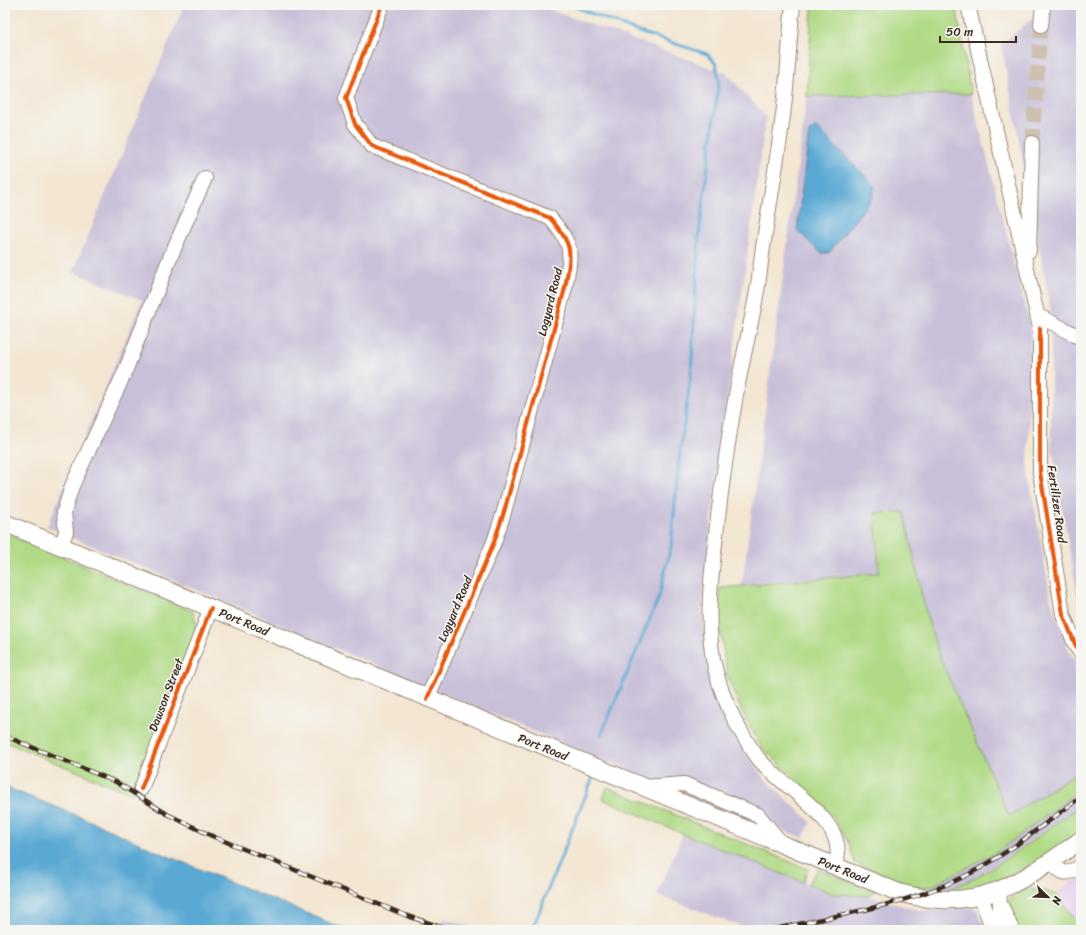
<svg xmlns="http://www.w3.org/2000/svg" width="1086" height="935" font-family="Sriracha,sans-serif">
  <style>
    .built { fill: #e7d2ef }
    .industrial { fill: #c8bfd8 }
    .green { fill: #b0da85; stroke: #768252 }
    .water { fill: #5aa9d4; stroke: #4a6a79 }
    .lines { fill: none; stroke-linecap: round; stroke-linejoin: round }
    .stream { stroke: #5aa9d4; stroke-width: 3 }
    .minor-tunnel { stroke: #cec0ae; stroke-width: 14; stroke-dasharray: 14 7; stroke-linecap: butt }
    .minor-casing { stroke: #978878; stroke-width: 16 }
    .major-casing { stroke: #978878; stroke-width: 19 }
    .minor { stroke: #fff; stroke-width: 14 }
    .major { stroke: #fff; stroke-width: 17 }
    .rail-casing { stroke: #3b2a1e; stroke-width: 4.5 }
    .rail { stroke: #f6f6f2; stroke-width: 3; stroke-dasharray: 9; stroke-linecap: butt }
    .cycleway-casing { stroke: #f6f6f2; stroke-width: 6 }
    .cycleway { stroke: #e8590c; stroke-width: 4 }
    .labels { text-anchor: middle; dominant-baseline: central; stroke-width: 3; stroke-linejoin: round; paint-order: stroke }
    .street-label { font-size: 12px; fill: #3b2a1e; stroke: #f6f6f2 }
  </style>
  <rect width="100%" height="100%" fill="#f6f6f2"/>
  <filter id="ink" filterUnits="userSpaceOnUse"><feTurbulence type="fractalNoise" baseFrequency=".025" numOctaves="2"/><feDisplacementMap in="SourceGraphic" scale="8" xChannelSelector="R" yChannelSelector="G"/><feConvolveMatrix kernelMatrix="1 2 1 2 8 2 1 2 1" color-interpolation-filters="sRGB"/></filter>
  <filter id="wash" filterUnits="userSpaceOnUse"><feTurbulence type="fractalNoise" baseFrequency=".012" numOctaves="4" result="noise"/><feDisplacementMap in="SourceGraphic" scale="16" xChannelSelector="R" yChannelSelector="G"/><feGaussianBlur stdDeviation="0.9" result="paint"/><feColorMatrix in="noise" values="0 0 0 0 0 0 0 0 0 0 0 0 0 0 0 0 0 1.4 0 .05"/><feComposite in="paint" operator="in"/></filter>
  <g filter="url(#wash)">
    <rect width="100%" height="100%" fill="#f3e6d2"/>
    <path class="built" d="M1081 875V928L1056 893Z"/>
    <path class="industrial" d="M184 5H537L726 73 766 117 716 481 702 609 709 682 727 727 763 777 811 822 803 838 602 760 47 527 142 300 73 272Z
      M1051 5H1081V603L1078 600 1051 442V310L1001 44 1032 19 1049 20Z
      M971 94 1031 330 1028 469 1051 601 1070 653 1081 669V770L1009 816 940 658 926 614 875 514 879 573 742 585 807 96Z
      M1081 789V805L1003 860 963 884 945 891 922 888 934 885 999 851Z
      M683 834 834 894 865 895 920 911 969 908 977 910 986 930H751L657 895Z
      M444 918 479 930H439Z"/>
    <path class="green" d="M812 5H956L971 94 807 96Z
      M904 512 926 614 940 658 1009 816 1081 770V789L999 851 934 885 922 888 910 885 855 863 849 844 833 816 760 745 741 710 727 676 718 612 720 588 879 573 875 513Z
      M5 533 192 611 198 628 132 794 5 742Z
      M607 787 808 869 803 882 683 834 603 799Z
      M1081 805V831C1035 862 1004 890 945 891 995 872 1038 836 1081 805Z
      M818 869 875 891 869 896 834 894 808 884Z
      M1031 889 1056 893 1081 930H1015C1004 903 1000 898 1031 889Z"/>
    <path class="water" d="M816 127 875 186 873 197 829 253H821L797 230 809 132Z
      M5 787 84 818 163 854 347 930H5Z"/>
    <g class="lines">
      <path class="stream" d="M570 5 639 32 707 54 716 64 719 80 699 235 691 374 679 460 671 546 659 597 601 735
        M532 930 593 777"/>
    </g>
  </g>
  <g filter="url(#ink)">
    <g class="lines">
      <path class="minor-tunnel" d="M1032 143 1041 25"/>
      <defs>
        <path id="minor" d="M382 5 346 98 355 124 372 146 550 218C575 247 571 252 565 288L504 512 494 542 427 699
          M793 5C789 41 788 78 783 115 778 157 770 199 764 241 761 258 760 275 757 291 751 326 742 360 736 395 728 441 721 488 716 535 711 577 706 617 713 659 720 694 737 729 758 758 782 789 853 821 835 867
          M968 5 1040 328V472L1063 614 1075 644 1081 654
          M1041 25 1043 5
          M1029 251 1032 143
          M1037 315 1081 338
          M61 546 66 532 64 512 72 486 124 374 169 260 205 178
          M644 787 684 784 758 815 783 845
          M141 789 211 608
          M1051 861C1062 876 1067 875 1081 866
          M981 897 993 930
          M1002 907 1012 930
          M997 930C1002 919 1000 902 999 890"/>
        <path id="major" d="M5 523 900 893C979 914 1019 884 1081 840"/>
      </defs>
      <use href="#minor" class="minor-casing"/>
      <use href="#major" class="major-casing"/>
      <use href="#minor" class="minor"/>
      <use href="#major" class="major"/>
      <defs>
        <path id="rail" d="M5 736 116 782 167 814 212 836 405 915 450 930
          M771 930C832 916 897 907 955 881 1001 860 1041 826 1081 797"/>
      </defs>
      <use href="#rail" class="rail-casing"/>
      <use href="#rail" class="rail"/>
      <defs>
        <path id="cycleway" d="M382 5 346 98 355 124 372 146 550 218C575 247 571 252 565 288L504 512 494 542 427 699
          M1040 328V472L1063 614 1075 644 1081 654
          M141 789 211 608"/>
      </defs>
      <use href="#cycleway" class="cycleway-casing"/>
      <use href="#cycleway" class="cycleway"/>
    </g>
  </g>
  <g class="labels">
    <g class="street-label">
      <text transform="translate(550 302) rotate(-76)">Logyard Road</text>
      <text transform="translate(1057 504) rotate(82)">Fertilizer Road</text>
      <text transform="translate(455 609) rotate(-67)">Logyard Road</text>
      <text transform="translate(244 622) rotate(23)">Port Road</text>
      <text transform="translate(166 695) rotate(-69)">Dawson Street</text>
      <text transform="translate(543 747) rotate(22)">Port Road</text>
      <text transform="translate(843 870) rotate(22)">Port Road</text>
    </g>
  </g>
  <rect width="1086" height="935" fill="none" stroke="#f6f6f2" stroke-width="20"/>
  <g transform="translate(1048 897) rotate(113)" stroke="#f6f6f2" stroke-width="3" paint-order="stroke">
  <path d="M0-3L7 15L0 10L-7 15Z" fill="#3b2a1e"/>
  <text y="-6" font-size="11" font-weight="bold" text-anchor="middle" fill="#3b2a1e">N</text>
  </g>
  <path d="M940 36v6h76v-6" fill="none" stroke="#3b2a1e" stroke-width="2"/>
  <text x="946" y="36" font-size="12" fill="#3b2a1e" stroke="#f6f6f2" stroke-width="3" paint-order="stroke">50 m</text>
</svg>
